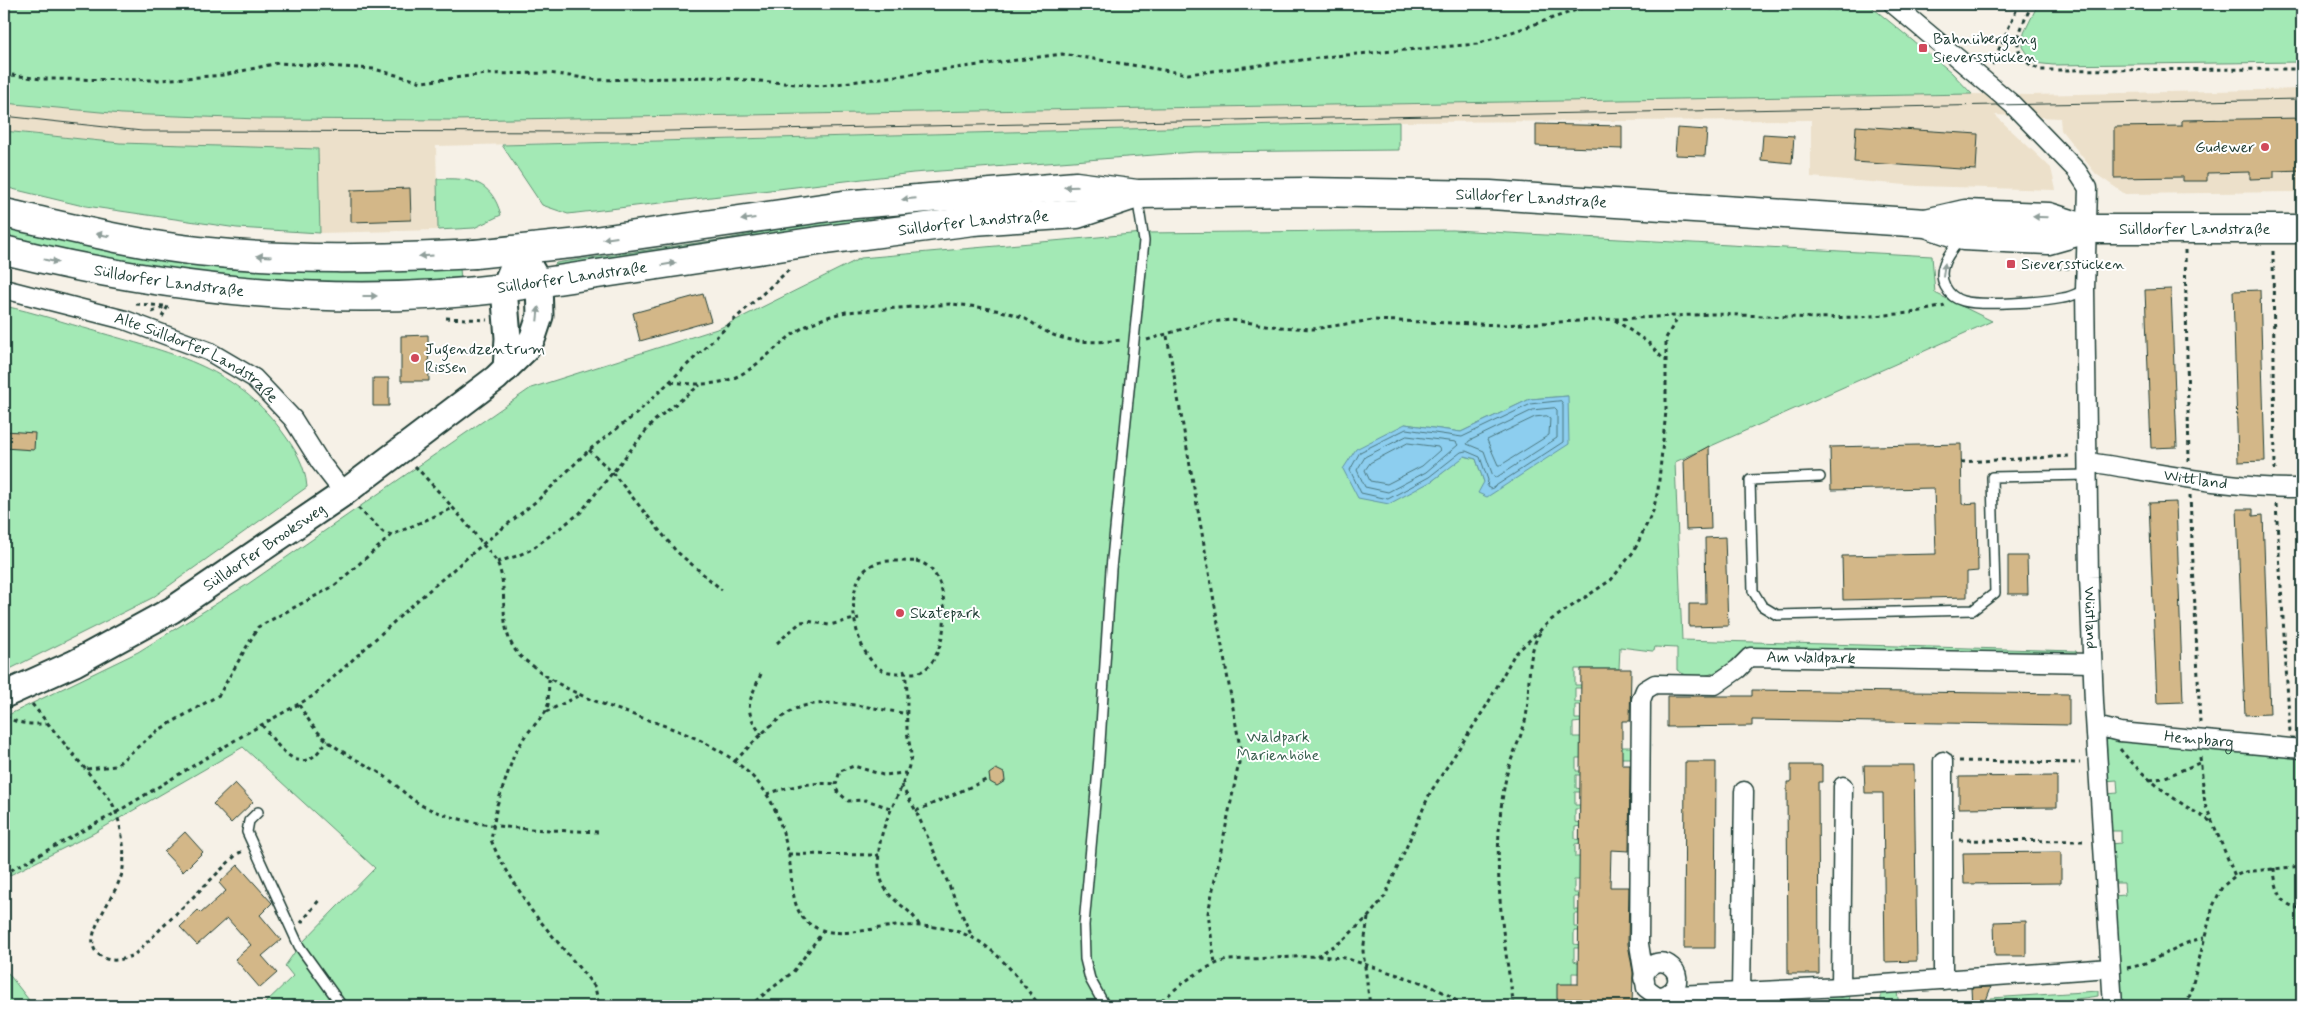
<svg xmlns="http://www.w3.org/2000/svg" width="2306" height="1010" font-family="Mynerve,sans-serif">
  <style>
    .built { fill: #ece0ca }
    .green { fill: #a3e9b5; stroke: #619374; fill-rule: evenodd }
    .water { fill: #8dceef; stroke: #6194a4 }
    .lines { fill: none; stroke-linecap: round; stroke-linejoin: round }
    .shore { stroke: #4b777f; stroke-width: 1 }
    .building { fill: #d3b788; stroke: #1f3d34 }
    .lane-casing { stroke: #1f3d34; stroke-width: 12 }
    .street-casing { stroke: #1f3d34; stroke-width: 21 }
    .secondary-casing { stroke: #1f3d34; stroke-width: 29 }
    .primary-casing { stroke: #1f3d34; stroke-width: 31 }
    .highway-casing { stroke: #1f3d34; stroke-width: 31 }
    .path { stroke: #1f3d34; stroke-width: 3; stroke-dasharray: 4 4; stroke-linecap: butt }
    .lane { stroke: #fff; stroke-width: 9 }
    .street { stroke: #fff; stroke-width: 18 }
    .secondary { stroke: #fff; stroke-width: 25 }
    .primary { stroke: #fff; stroke-width: 28 }
    .highway { stroke: #fff; stroke-width: 28 }
    .tram { stroke: #1f3d34; stroke-width: 1 }
    .oneway { fill: #8f9e9a }
    .poi-dot { fill: #d1495b; stroke: #fff; stroke-width: 2 }
    .labels { text-anchor: middle; dominant-baseline: central; stroke-width: 4; stroke-linejoin: round; paint-order: stroke }
    .poi-label { font-size: 16px; fill: #1f3d34; stroke: #fff; text-anchor: start }
    .street-label { font-size: 16px; fill: #1f3d34; stroke: #fff }
    .park-label { font-size: 16px; fill: #395f4e; stroke: #fff }
  </style>
  <rect width="100%" height="100%" fill="#f6f1e7"/>
  <filter id="ink" filterUnits="userSpaceOnUse"><feTurbulence type="fractalNoise" baseFrequency=".02" numOctaves="2"/><feDisplacementMap in="SourceGraphic" scale="10" xChannelSelector="R" yChannelSelector="G"/><feConvolveMatrix kernelMatrix="1 2 1 2 8 2 1 2 1" color-interpolation-filters="sRGB"/></filter>
  <g filter="url(#ink)">
    <path class="built" d="M2302 89V192L2125 194 2096 174 2061 130 2060 118 1995 115 2051 168 2056 190 1918 186 1811 177V120L1399 122 436 146 438 230 320 233 318 149 120 143 4 131V103L122 114 259 119 454 120 1972 94 2031 95Z"/>
    <path class="green" d="M4 4H1868L1951 72 1972 94 454 120 259 119 122 114 4 103Z
      M2038 4H2302V62L2053 65 2034 63 2023 47 2024 33Z
      M1399 122V150L1194 152 913 173 568 214 542 205 502 145Z
      M4 131 120 143 318 149 320 233 237 228 79 205 4 187Z
      M437 179C469 178 491 179 501 215L474 228 438 230Z
      M1113 196 552 268 556 263 562 262 726 239 825 220Z
      M4 226 239 268 345 273 460 269 461 279C363 283 265 283 168 270 113 262 58 249 4 237Z
      M1453 230 1932 256 1935 293 1992 321 1675 462 1682 640 2076 651 2077 657 1746 650C1728 666 1701 688 1677 670V648L1655 647 1654 651H1652L1620 647 1619 669H1575V685H1582L1581 688H1575V702H1582V705H1575V719H1582V722L1573 723V737H1582L1607 747H1634L1632 758H1576V771H1582V775H1576V788L1581 789V792H1575V805H1581V809H1575V822L1581 823V826L1575 827V839L1581 840V843L1575 844V857H1581L1580 880H1574V893H1580V897H1574V910H1579L1580 914H1574V927H1580V931H1574V944L1580 945V948H1574V961L1613 974 1572 973V1006H262L293 976 285 966 299 946 375 868 243 747 94 833 4 878V717L138 652 248 584 531 388 720 328 861 258 1143 233ZM1568 396 1484 482 1476 459 1464 456 1432 481 1405 424 1461 432 1530 399Z
      M4 306C34 312 65 323 95 331 169 353 232 364 281 430 295 449 305 464 307 487L152 598 4 672Z
      M2102 736 2302 757V1006H2120L2113 896 2125 895 2124 883H2112L2109 844 2121 843V831H2108L2106 794 2118 793 2117 780 2105 781Z
      M4 968 32 1004 34 1006H4Z
      M1897 991 1899 1006H1891V1002L1881 1001V992Z
      M2098 991V996L2026 1006H1984L1991 1005V998Z
      M1850 994 1849 1006H1839L1838 1003 1828 1002V996Z
      M1748 1001V1006H1722V1003Z"/>
    <path class="water" d="M1568 396 1569 444 1487 497 1478 493 1484 482 1476 459 1465 456 1432 481 1389 504 1358 498 1343 469 1356 449 1405 424 1461 432 1530 399Z"/>
    <g class="lines">
      <path class="shore" d="M1561 401 1563 404V442L1491 489 1487 487 1488 480 1480 457 1466 451 1461 452 1429 477 1388 499 1361 493 1350 470 1360 452 1406 429 1462 437 1531 404Z
        M1555 408 1557 410V438L1497 477 1493 476 1484 451 1467 444 1469 441 1533 410Z
        M1547 416 1550 418 1549 435 1501 465H1498L1487 440 1535 417Z
        M1407 436 1456 442 1458 445 1426 472 1388 492 1365 487 1357 470 1365 457Z
        M1408 443 1438 447 1440 450 1422 466 1387 484 1370 481 1365 470 1370 463Z"/>
    </g>
    <path class="building" d="M2302 118V170L2274 171V178L2250 179V172L2207 173V181H2183V177L2114 178V127L2182 126V120Z
      M1536 124 1622 126V149L1536 146Z
      M1856 126 1978 134 1976 170 1854 162Z
      M1677 128 1707 130 1705 156 1675 155Z
      M1763 134 1794 136 1792 163 1761 160Z
      M410 188 411 220 351 222V190Z
      M2171 289 2177 447 2151 448 2145 290Z
      M2260 290 2265 461 2238 462 2233 291Z
      M703 294 711 321 640 341 633 313Z
      M428 335 429 381H401V336Z
      M373 378H389V406H373Z
      M5 431 35 433 34 450 4 448Z
      M1961 444 1962 504 1977 503 1978 571 1967 572V597L1843 600 1842 556 1936 554 1934 488 1831 490 1830 447Z
      M1709 446 1711 529 1686 530 1684 460Z
      M2176 502 2183 702 2157 703 2149 503Z
      M2237 509H2253V516L2263 515 2270 714 2245 715Z
      M1725 537 1728 626 1689 627V604H1706L1705 538Z
      M2008 556H2027L2028 594H2008Z
      M1581 669H1631L1630 721H1622V765H1630L1629 851 1611 850 1610 887H1629L1628 944 1633 972 1632 1006H1581V999H1557V984H1578Z
      M1752 690 2069 694V725L1752 720V726L1667 727V696H1752Z
      M1685 762H1716L1715 948H1684Z
      M1791 765H1822V782H1818L1819 974H1788L1787 782H1791Z
      M1864 765H1914L1917 961 1885 962 1883 793H1865Z
      M996 769 1004 773 1005 781 997 786 990 782 989 774Z
      M2057 776V807L1959 808V777Z
      M235 783 253 802 231 823 213 804Z
      M185 832 203 852 183 872 164 852Z
      M2061 852V883L1964 884 1963 853Z
      M238 865 272 903 260 915 281 940 262 956 277 973 260 988 235 959 251 945 227 918 197 945 180 927 198 910 201 913 226 891 219 883Z
      M2026 921V956H1995L1994 922Z
      M1991 987 1984 1006H1972L1971 988Z"/>
    <g class="lines">
      <defs>
        <path id="lane" d="M1961 238C1955 246 1947 255 1944 264 1938 279 1947 297 1963 301 1980 306 2044 302 2063 298 2071 297 2078 293 2085 290
          M1820 477 1750 480 1753 591 1762 606 1777 615 1973 610 1995 593 1992 477 2089 475
          M258 812 249 821 247 832 299 946 342 1006
          M1105 1006 1090 979 1085 959 1084 925 1099 758 1111 569 1144 241 1137 196"/>
        <g id="street">
          <path id="s1" d="M1893 4 2012 104 2077 171 2088 188 2085 290 2089 577 2094 702 2113 1006"/>
          <path id="s2" d="M4 289 125 320 208 351 254 378 293 419 320 462 344 493"/>
          <path id="s3" d="M2089 462C2159 473 2231 489 2302 488"/>
          <path d="M2092 663 1750 657 1738 669 1715 685 1655 684 1645 690 1641 700 1639 944 1646 988 1657 996 1841 987 2110 968"/>
          <path id="s4" d="M2096 726 2120 732 2302 749"/>
          <path d="M1943 761V980"/>
          <path d="M1643 978C1657 940 1699 981 1663 996"/>
          <path d="M1841 987 1843 786"/>
          <path d="M1741 993 1744 791"/>
        </g>
        <g id="secondary">
          <path d="M506 369 508 338 504 288 520 250"/>
          <path id="s5" d="M4 695 75 663 172 610 344 493 496 378 525 350 533 337 540 316 539 283 520 250"/>
        </g>
        <g id="primary">
          <path d="M1926 223 1965 214 2049 217 2087 229"/>
          <path id="s6" d="M475 254 580 243 843 205 1076 186 1137 194 1307 192 1490 195 1926 223 1963 236 2048 240 2087 229H2302"/>
          <path id="s7" d="M504 288 818 241 973 221 1077 214 1131 196"/>
        </g>
        <g id="highway">
          <path d="M4 213C68 227 132 244 198 251 290 261 382 259 475 254"/>
          <path id="s8" d="M4 250C167 290 336 309 504 288"/>
        </g>
      </defs>
      <use href="#lane" class="lane-casing"/>
      <use href="#street" class="street-casing"/>
      <use href="#secondary" class="secondary-casing"/>
      <use href="#primary" class="primary-casing"/>
      <use href="#highway" class="highway-casing"/>
      <path class="path" d="M1705 4 1837 9 1855 4
        M2032 4C2020 31 2004 55 2041 70L2302 69
        M1992 65 2019 4
        M4 74 42 79 160 80 224 75 278 63 374 69 422 82 487 74 549 73 598 80 710 77 821 86 1062 54 1188 74 1334 56 1477 44 1594 4
        M2185 250 2189 461
        M2273 251 2275 470
        M2050 264 2059 268H2070
        M136 304 165 306
        M152 312 165 307
        M162 317 168 306
        M446 318 487 320
        M1615 320 1650 344 1664 360
        M1167 336 1241 753 1208 913 1215 963
        M1147 340 1202 323 1231 320 1279 327 1313 329 1373 320 1502 325 1713 314 1817 318 1859 317 1911 313 1945 306
        M671 382C690 384 709 386 728 380 754 372 774 347 796 332 811 322 829 316 846 312L951 304C973 306 997 309 1019 316 1030 320 1038 328 1049 333 1069 343 1098 343 1121 340
        M589 450 612 472 676 551 722 590
        M1961 462 2071 456
        M415 466C439 492 463 518 484 546 489 551 495 558 498 564 510 595 495 629 520 656 525 661 532 665 538 670 604 721 704 718 760 785 775 803 783 829 788 852 793 873 789 907 807 922 831 942 868 928 896 926 921 925 950 926 973 938 1001 953 1021 982 1040 1006
        M2190 495 2200 723
        M2276 504 2290 732
        M358 508 383 532 392 535 453 508
        M916 561C956 568 950 658 922 671 916 674 906 673 899 673 881 672 876 669 866 653 852 631 844 577 874 564 886 559 904 562 916 561Z
        M497 562 517 556 532 549 580 513 654 421 700 385
        M777 643 801 622 808 621 829 625 859 618
        M904 670C909 688 906 709 907 728 907 739 913 751 910 762 900 802 872 829 880 875 886 903 909 904 919 925
        M761 674C749 702 742 709 762 735
        M549 679 548 705 545 713 525 736 514 755 497 805 491 840 498 856 531 910 595 987 599 1006
        M32 704 109 798C120 814 126 849 123 868 121 892 78 936 98 954 109 964 123 960 134 955L237 854 243 851
        M299 705C305 714 311 725 319 733 335 750 360 761 380 773 396 783 408 799 425 807 478 831 541 829 598 832
        M546 712 580 695
        M6 716C17 725 34 724 48 724
        M262 725C273 739 294 773 314 756 319 752 323 745 328 741
        M2120 749C2145 780 2176 801 2210 821
        M2200 757 2205 804 2235 876
        M735 761C753 743 771 722 793 710 823 695 876 709 908 714
        M1959 761 2080 763
        M87 769 115 766 157 731 219 695 258 627 334 586 392 535
        M2150 780 2163 778 2199 763
        M901 785 916 811 972 937
        M767 794C790 786 811 782 836 784
        M890 808 866 800 848 801 838 792 836 784 840 771 854 766 883 775 906 773
        M916 811 986 780
        M1959 840 2085 841
        M788 854 879 855
        M2274 868C2275 886 2280 908 2302 908
        M4 874 117 812 247 733 313 696 419 599 483 544 539 499 589 450 636 414 737 317 791 268
        M1368 918 1363 951 1370 1006
        M301 923 320 899
        M1317 956 1342 941 1369 916 1385 896 1430 793 1487 705 1514 655 1551 620 1611 580 1634 551 1653 511 1658 490 1666 411V338L1678 317
        M2127 968C2155 964 2176 943 2204 938
        M749 1006 793 972 824 930
        M1156 1006C1177 987 1199 968 1227 960L1317 956 1345 958 1426 984 1447 994 1463 1006
        M1514 1006C1502 932 1490 853 1506 778 1510 757 1522 738 1526 717 1531 689 1525 655 1541 631
        M2187 1006 2213 906 2222 887 2235 876 2244 872 2302 866"/>
      <use href="#lane" class="lane"/>
      <use href="#street" class="street"/>
      <use href="#secondary" class="secondary"/>
      <use href="#primary" class="primary"/>
      <use href="#highway" class="highway"/>
      <path class="tram" d="M4 116 142 131 618 132 2302 99"/>
    </g>
    <defs><path id="oneway-solid" d="M-6-.8H1V-3.2L6.5 0L1 3.2V.8H-6Z" transform="scale(1.25)"/></defs>
    <g class="oneway">
      <use href="#oneway-solid" transform="translate(1071 187) rotate(178)"/>
      <use href="#oneway-solid" transform="translate(909 199) rotate(175)"/>
      <use href="#oneway-solid" transform="translate(2040 217) rotate(-178)"/>
      <use href="#oneway-solid" transform="translate(748 219) rotate(172)"/>
      <use href="#oneway-solid" transform="translate(103 235) rotate(-169)"/>
      <use href="#oneway-solid" transform="translate(610 238) rotate(172)"/>
      <use href="#oneway-solid" transform="translate(264 256) rotate(-176)"/>
      <use href="#oneway-solid" transform="translate(426 256) rotate(177)"/>
      <use href="#oneway-solid" transform="translate(51 261) rotate(12)"/>
      <use href="#oneway-solid" transform="translate(669 264) rotate(-9)"/>
      <use href="#oneway-solid" transform="translate(1944 270) rotate(-82)"/>
      <use href="#oneway-solid" transform="translate(370 296)"/>
      <use href="#oneway-solid" transform="translate(538 314) rotate(-84)"/>
    </g>
  </g>
  <g class="poi-dot">
    <rect x="1918" y="43" width="10" height="10" rx="2.5"/>
    <circle cx="2265" cy="147" r="5"/>
    <rect x="2006" y="259" width="10" height="10" rx="2.5"/>
    <circle cx="415" cy="358" r="5"/>
    <circle cx="900" cy="613" r="5"/>
  </g>
  <g class="labels">
    <g class="poi-label">
      <text x="1933" y="39">Bahnübergang<tspan x="1933" dy="18">Sieversstücken</tspan></text>
      <text x="2255" y="147" text-anchor="end">Gudewer</text>
      <text x="2021" y="264">Sieversstücken</text>
      <text x="425" y="349">Jugendzentrum<tspan x="425" dy="18">Rissen</tspan></text>
      <text x="910" y="613">Skatepark</text>
    </g>
    <g class="street-label">
      <text stroke="none"><textPath href="#s6" startOffset="1061">Sülldorfer Landstraße</textPath></text>
      <text stroke="none"><textPath href="#s7" startOffset="474">Sülldorfer Landstraße</textPath></text>
      <text stroke="none"><textPath href="#s6" startOffset="1729">Sülldorfer Landstraße</textPath></text>
      <text transform="translate(572 278) rotate(-8)">Sülldorfer Landstraße</text>
      <text stroke="none"><textPath href="#s8" startOffset="168">Sülldorfer Landstraße</textPath></text>
      <text stroke="none"><textPath href="#s2" startOffset="206">Alte Sülldorfer Landstraße</textPath></text>
      <text stroke="none"><textPath href="#s3" startOffset="108">Wittland</textPath></text>
      <text stroke="none"><textPath href="#s5" startOffset="300">Sülldorfer Brooksweg</textPath></text>
      <text stroke="none"><textPath href="#s1" startOffset="699">Wüstland</textPath></text>
      <text transform="translate(1811 658) rotate(1)">Am Waldpark</text>
      <text stroke="none"><textPath href="#s4" startOffset="104">Hempbarg</textPath></text>
    </g>
    <g class="park-label">
      <text x="1278" y="737">Waldpark<tspan x="1278" dy="18">Marienhöhe</tspan></text>
    </g>
  </g>
  <rect width="2306" height="1010" fill="none" stroke="#fff" stroke-width="20"/>
  <rect x="10" y="10" width="2286" height="990" fill="none" stroke="#1f3d34" stroke-width="2" filter="url(#ink)"/>
</svg>
